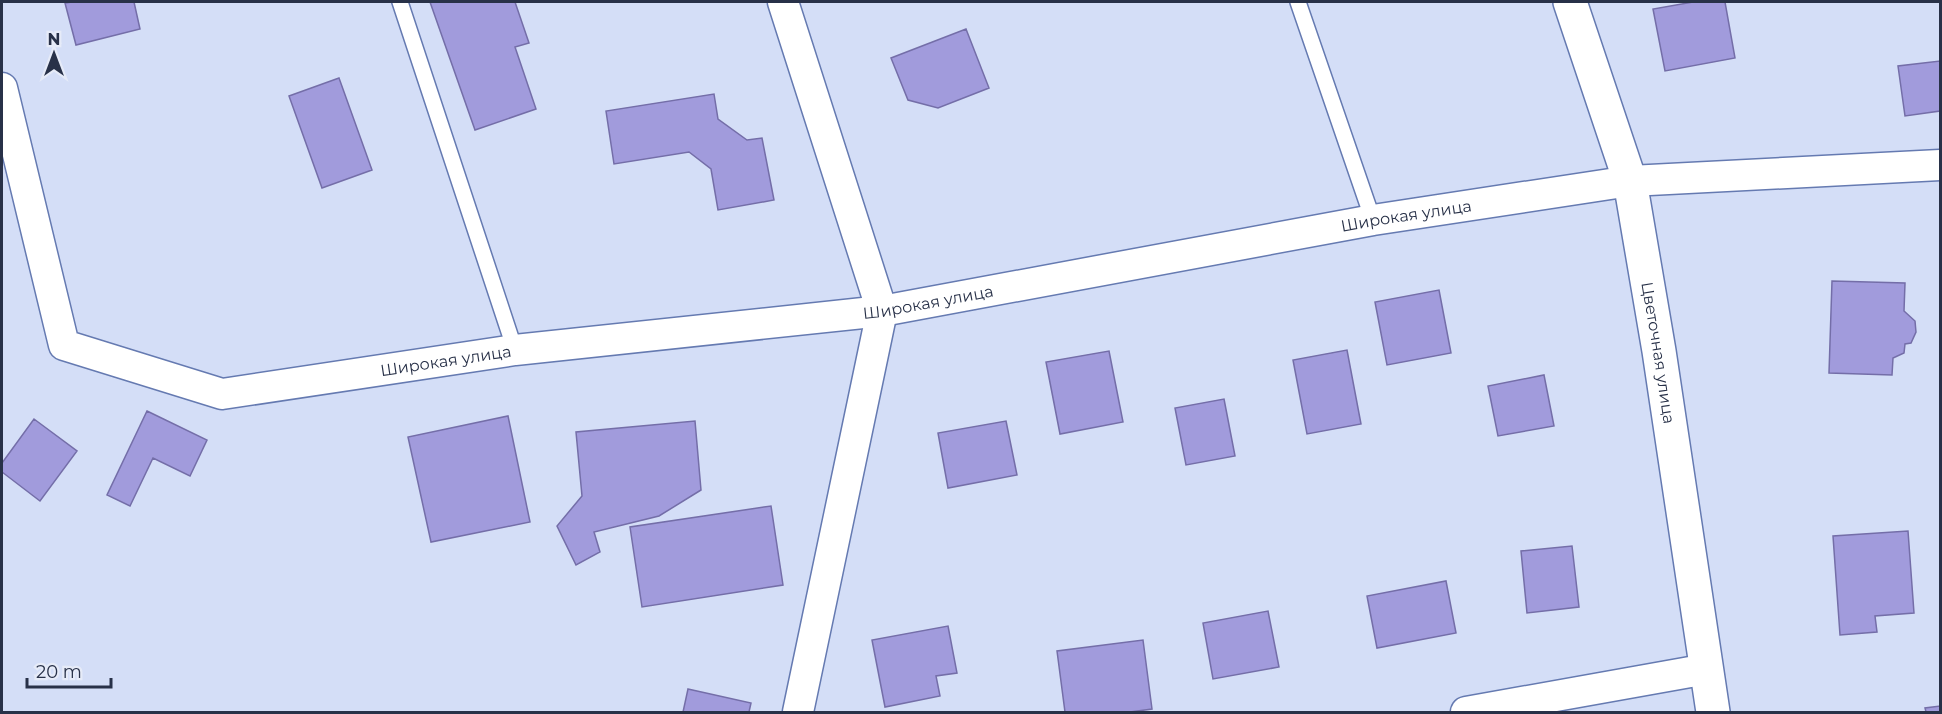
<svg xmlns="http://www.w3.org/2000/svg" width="1942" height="714" font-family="Montserrat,sans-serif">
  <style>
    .building { fill: #a19bdc; stroke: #746ea8; stroke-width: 1.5 }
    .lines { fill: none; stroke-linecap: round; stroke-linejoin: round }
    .service-casing { stroke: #657ab1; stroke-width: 18 }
    .minor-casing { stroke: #657ab1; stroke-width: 33 }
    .tertiary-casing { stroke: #657ab1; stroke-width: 36 }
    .service { stroke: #fff; stroke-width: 15 }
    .minor { stroke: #fff; stroke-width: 30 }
    .tertiary { stroke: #fff; stroke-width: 33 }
    .labels { text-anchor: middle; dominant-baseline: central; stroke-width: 4.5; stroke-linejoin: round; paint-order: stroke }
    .street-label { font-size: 16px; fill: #283148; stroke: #e6ebf8 }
  </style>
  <rect width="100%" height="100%" fill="#d4def7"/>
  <path class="building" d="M72 2H134L140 29 76 45 65 3Z
    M430 2H515L529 43 515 47 536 109 475 130Z
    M1693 2H1725L1735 58 1665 71 1653 9Z
    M966 29 989 88 938 108 908 100 891 58Z
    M1940 61V111L1905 116 1898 66Z
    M339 78 372 170 322 188 289 96Z
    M714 94 718 119 747 140 762 138 774 200 718 210 711 169 689 152 614 164 606 111Z
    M1832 281 1905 283 1904 311 1915 321 1916 332 1911 343 1905 344 1904 353 1893 358 1892 375 1829 373Z
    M1439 290 1451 353 1387 365 1375 302Z
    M1347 350 1361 424 1307 434 1293 360Z
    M1109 351 1123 422 1060 434 1046 362Z
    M1544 375 1554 426 1498 436 1488 386Z
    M1224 399 1235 456 1186 465 1175 408Z
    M147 411 207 440 190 476 153 458 130 506 107 495Z
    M508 416 530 522 431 542 408 437Z
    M34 419 77 451 40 501 2 472V463Z
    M695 421 701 490 659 516 594 532 600 552 576 565 557 526 582 496 576 432Z
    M1006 421 1017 475 948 488 938 433Z
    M771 506 783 585 642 607 630 527Z
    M1908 531 1914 613 1875 616 1877 632 1840 635 1833 536Z
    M1572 546 1579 607 1527 613 1521 551Z
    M1446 581 1456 633 1377 648 1367 596Z
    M1268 611 1279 667 1213 679 1203 623Z
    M948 626 957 673 936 676 940 696 885 707 872 640Z
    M1143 640 1152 709 1130 712H1065L1057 651Z
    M688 689 751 703 749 712H683Z
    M1940 706V712H1926L1925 708Z"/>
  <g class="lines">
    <defs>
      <path id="service" d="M400 2 515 350
        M1298 2 1373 220"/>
      <g id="minor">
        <path d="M783 2 882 311 798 712"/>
        <path id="s1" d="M2 88 64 345 222 394 515 350 882 311 1373 220 1630 181 1940 165"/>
        <path d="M1466 712 1707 669"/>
      </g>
      <g id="tertiary">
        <path id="s2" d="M1570 2 1630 181 1659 351 1713 712"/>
      </g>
    </defs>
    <use href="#service" class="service-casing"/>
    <use href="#minor" class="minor-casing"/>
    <use href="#tertiary" class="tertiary-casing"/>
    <use href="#service" class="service"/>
    <use href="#minor" class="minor"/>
    <use href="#tertiary" class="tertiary"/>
  </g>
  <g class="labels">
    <g class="street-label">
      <text stroke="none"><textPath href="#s1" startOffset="1628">Широкая улица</textPath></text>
      <text stroke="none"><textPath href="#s1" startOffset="1142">Широкая улица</textPath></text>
      <text stroke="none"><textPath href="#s2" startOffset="363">Цветочная улица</textPath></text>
      <text stroke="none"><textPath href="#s1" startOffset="656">Широкая улица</textPath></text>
    </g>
  </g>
  <rect width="1942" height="714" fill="none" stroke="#283148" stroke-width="6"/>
  <g transform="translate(54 54)" stroke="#e6ebf8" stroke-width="4.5" paint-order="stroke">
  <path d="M0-4.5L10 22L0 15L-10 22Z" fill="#283148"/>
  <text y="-9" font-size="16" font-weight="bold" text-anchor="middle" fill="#283148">N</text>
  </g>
  <path d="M27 678v9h84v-9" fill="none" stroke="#283148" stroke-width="3"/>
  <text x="36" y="678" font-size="18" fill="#283148" stroke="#e6ebf8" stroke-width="4.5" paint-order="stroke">20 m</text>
</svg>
